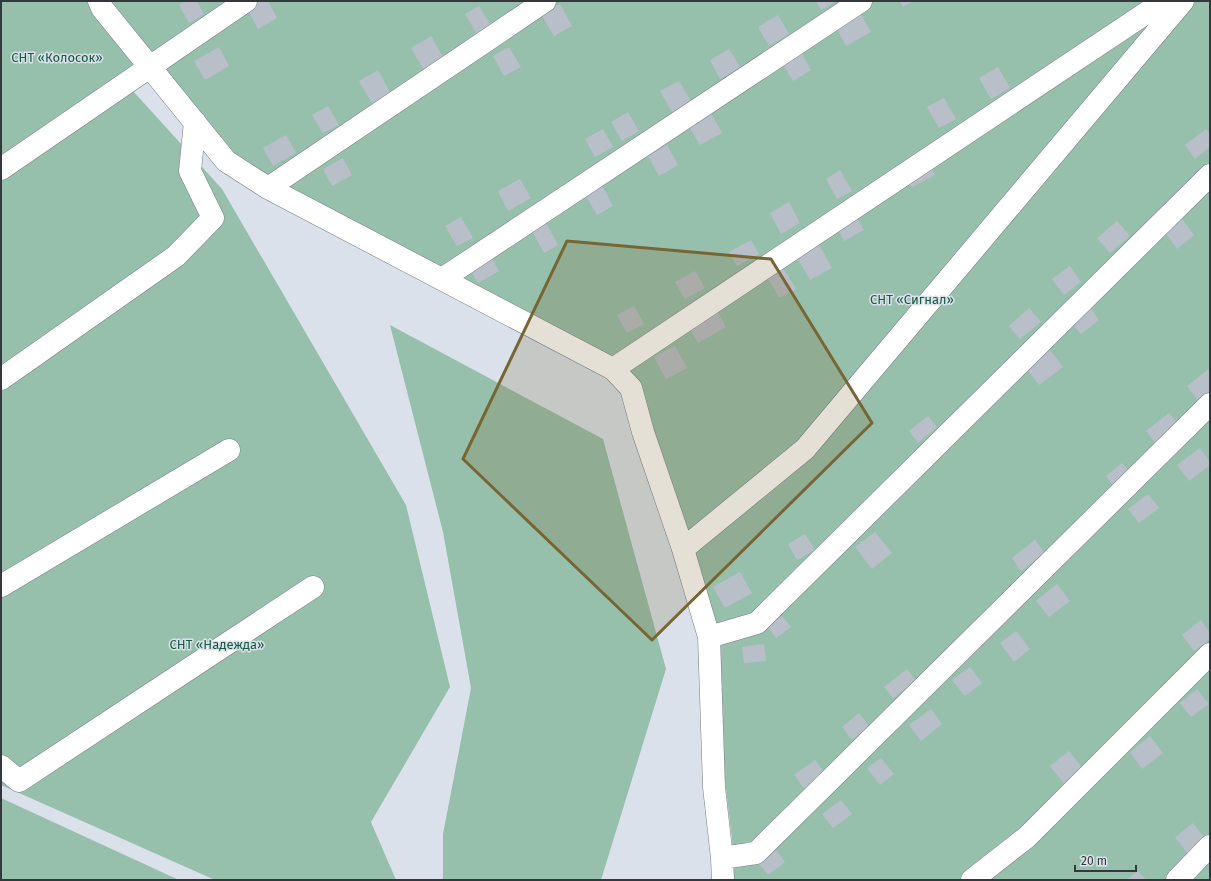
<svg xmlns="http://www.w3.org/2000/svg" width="1211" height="881" font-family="'Fira Sans',sans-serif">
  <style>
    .green { fill: #97c0ac }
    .building { fill: #b8bfc9 }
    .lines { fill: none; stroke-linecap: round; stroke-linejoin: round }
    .minor-casing { stroke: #787e88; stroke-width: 23 }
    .minor { stroke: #fff; stroke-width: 22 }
    .marked { fill: #776634; fill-opacity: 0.2; stroke: #776634; stroke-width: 3; stroke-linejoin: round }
    .labels { text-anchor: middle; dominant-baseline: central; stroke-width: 3; stroke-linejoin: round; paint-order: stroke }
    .park-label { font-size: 13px; fill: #175941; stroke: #dae1eb }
  </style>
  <rect width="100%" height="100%" fill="#dae1eb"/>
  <path class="green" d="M1 1H1210V880H733L732 839 724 772 720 632 620 371 226 161 155 58 123 80 222 189 406 505 450 687 371 822 396 880H215L1 785Z
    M390 325 603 439 666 669 601 880H443V834L471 688 443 532Z
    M1 798 179 880H1Z"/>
  <path class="building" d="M186 1H197L204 14 189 23 179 5Z
    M261 1H268L277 18 258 29 247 9Z
    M816 1H837L821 10Z
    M900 1H913L903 7Z
    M560 4 572 26 554 36 541 14Z
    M479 6 491 26 477 34 465 14Z
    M860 13 871 32 846 46 836 27Z
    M778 15 789 34 769 46 758 27Z
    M431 36 444 59 424 70 411 48Z
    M219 47 229 66 205 80 194 61Z
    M509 47 521 67 504 76 493 56Z
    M729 49 740 67 720 79 710 60Z
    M800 50 811 70 793 81 781 61Z
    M998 67 1010 88 991 99 979 78Z
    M378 70 391 94 373 105 359 81Z
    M679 81 691 101 672 112 660 91Z
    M944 98 956 119 939 128 927 107Z
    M328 106 339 125 323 133 312 115Z
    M628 112 639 131 622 141 611 122Z
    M711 113 722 133 700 145 689 126Z
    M603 129 613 147 595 157 585 139Z
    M1206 129 1210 134V147L1195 159 1185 145Z
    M286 135 296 153 273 166 263 148Z
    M667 145 678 165 659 176 648 156Z
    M343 158 352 175 332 186 323 169Z
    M929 164 935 175 912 187 906 177Z
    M840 170 852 191 837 199 826 179Z
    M520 179 531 198 508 211 498 191Z
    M600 182 613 206 597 215 583 191Z
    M789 202 800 223 781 234 770 213Z
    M1180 216 1194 235 1177 249 1163 229Z
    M461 217 473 238 457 246 445 226Z
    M857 218 864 230 844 241 838 229Z
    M545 221 558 245 544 253 531 229Z
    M1117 221 1130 236 1110 253 1097 238Z
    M751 240 759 254 737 266 729 252Z
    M817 241 832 268 810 280 795 254Z
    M489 254 499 271 478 283 468 266Z
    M1070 266 1081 282 1064 295 1052 279Z
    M784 269 796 289 779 298 768 278Z
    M695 271 705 288 685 299 675 282Z
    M634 306 644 324 627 333 617 315Z
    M714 306 726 327 698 343 686 321Z
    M1029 308 1041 322 1020 339 1009 326Z
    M1090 308 1099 320 1081 334 1071 322Z
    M675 346 687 368 666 379 654 357Z
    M1050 350 1063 367 1039 385 1026 368Z
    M1210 368V395L1200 403 1187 386Z
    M1169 413 1179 426 1156 444 1146 431Z
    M928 416 937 427 918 443 909 431Z
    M1200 448 1210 462V465L1189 481 1177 465Z
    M1122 463 1132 475 1115 488 1106 476Z
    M1148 494 1159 508 1139 523 1128 509Z
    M875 532 892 553 872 569 855 547Z
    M805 534 815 550 797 560 788 544Z
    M1035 540 1045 553 1021 571 1012 558Z
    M740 572 752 593 725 608 713 587Z
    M1057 584 1070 601 1049 617 1036 601Z
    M782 616 791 627 776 638 768 627Z
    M1201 620 1210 633V639L1194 651 1182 635Z
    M1016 631 1030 649 1014 662 1000 643Z
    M764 644 766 661 744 663 742 647Z
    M970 667 982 683 965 696 952 680Z
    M907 669 916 681 893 698 884 687Z
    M1197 689 1209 704 1191 717 1180 703Z
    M931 709 942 724 921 741 909 725Z
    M859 713 869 726 852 740 842 727Z
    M1150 736 1163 753 1142 769 1130 752Z
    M1069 751 1084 770 1065 785 1050 766Z
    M881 758 894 774 880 785 867 768Z
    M815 760 825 773 804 788 794 775Z
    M841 800 852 814 833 828 822 814Z
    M1193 823 1206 840 1188 854 1175 837Z
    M776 850 785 862 768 875 759 864Z
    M1138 871 1146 880H1126Z"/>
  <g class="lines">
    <defs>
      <path id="minor" d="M99 1 102 8 226 161 268 188 613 369 631 388 643 432 683 549 805 449 1183 1
        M1 169 246 1
        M268 188 545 1
        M442 279 861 1
        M613 369 1164 1
        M1 379 176 256 213 218 190 171 195 122
        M683 549 709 637 714 787 722 858 723 880
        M1 586 229 450
        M709 637 757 623 1210 175
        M1 766 19 781 313 587
        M722 858 756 853 1210 404
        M972 880 1027 837 1210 654
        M1177 880 1210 846"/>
    </defs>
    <use href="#minor" class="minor-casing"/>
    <use href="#minor" class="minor"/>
  </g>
  <path class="marked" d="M567 241 771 259 872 423 652 640 463 459Z"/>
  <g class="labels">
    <g class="park-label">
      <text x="57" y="57">СНТ «Колосок»</text>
      <text x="912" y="299">СНТ «Сигнал»</text>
      <text x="217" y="644">СНТ «Надежда»</text>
    </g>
  </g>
  <rect width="1211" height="881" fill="none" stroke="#34373b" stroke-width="4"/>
  <path d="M1075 865v6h61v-6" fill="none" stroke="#34373b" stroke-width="2"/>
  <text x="1081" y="865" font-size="12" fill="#34373b" stroke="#dae1eb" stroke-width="3" paint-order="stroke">20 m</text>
</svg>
